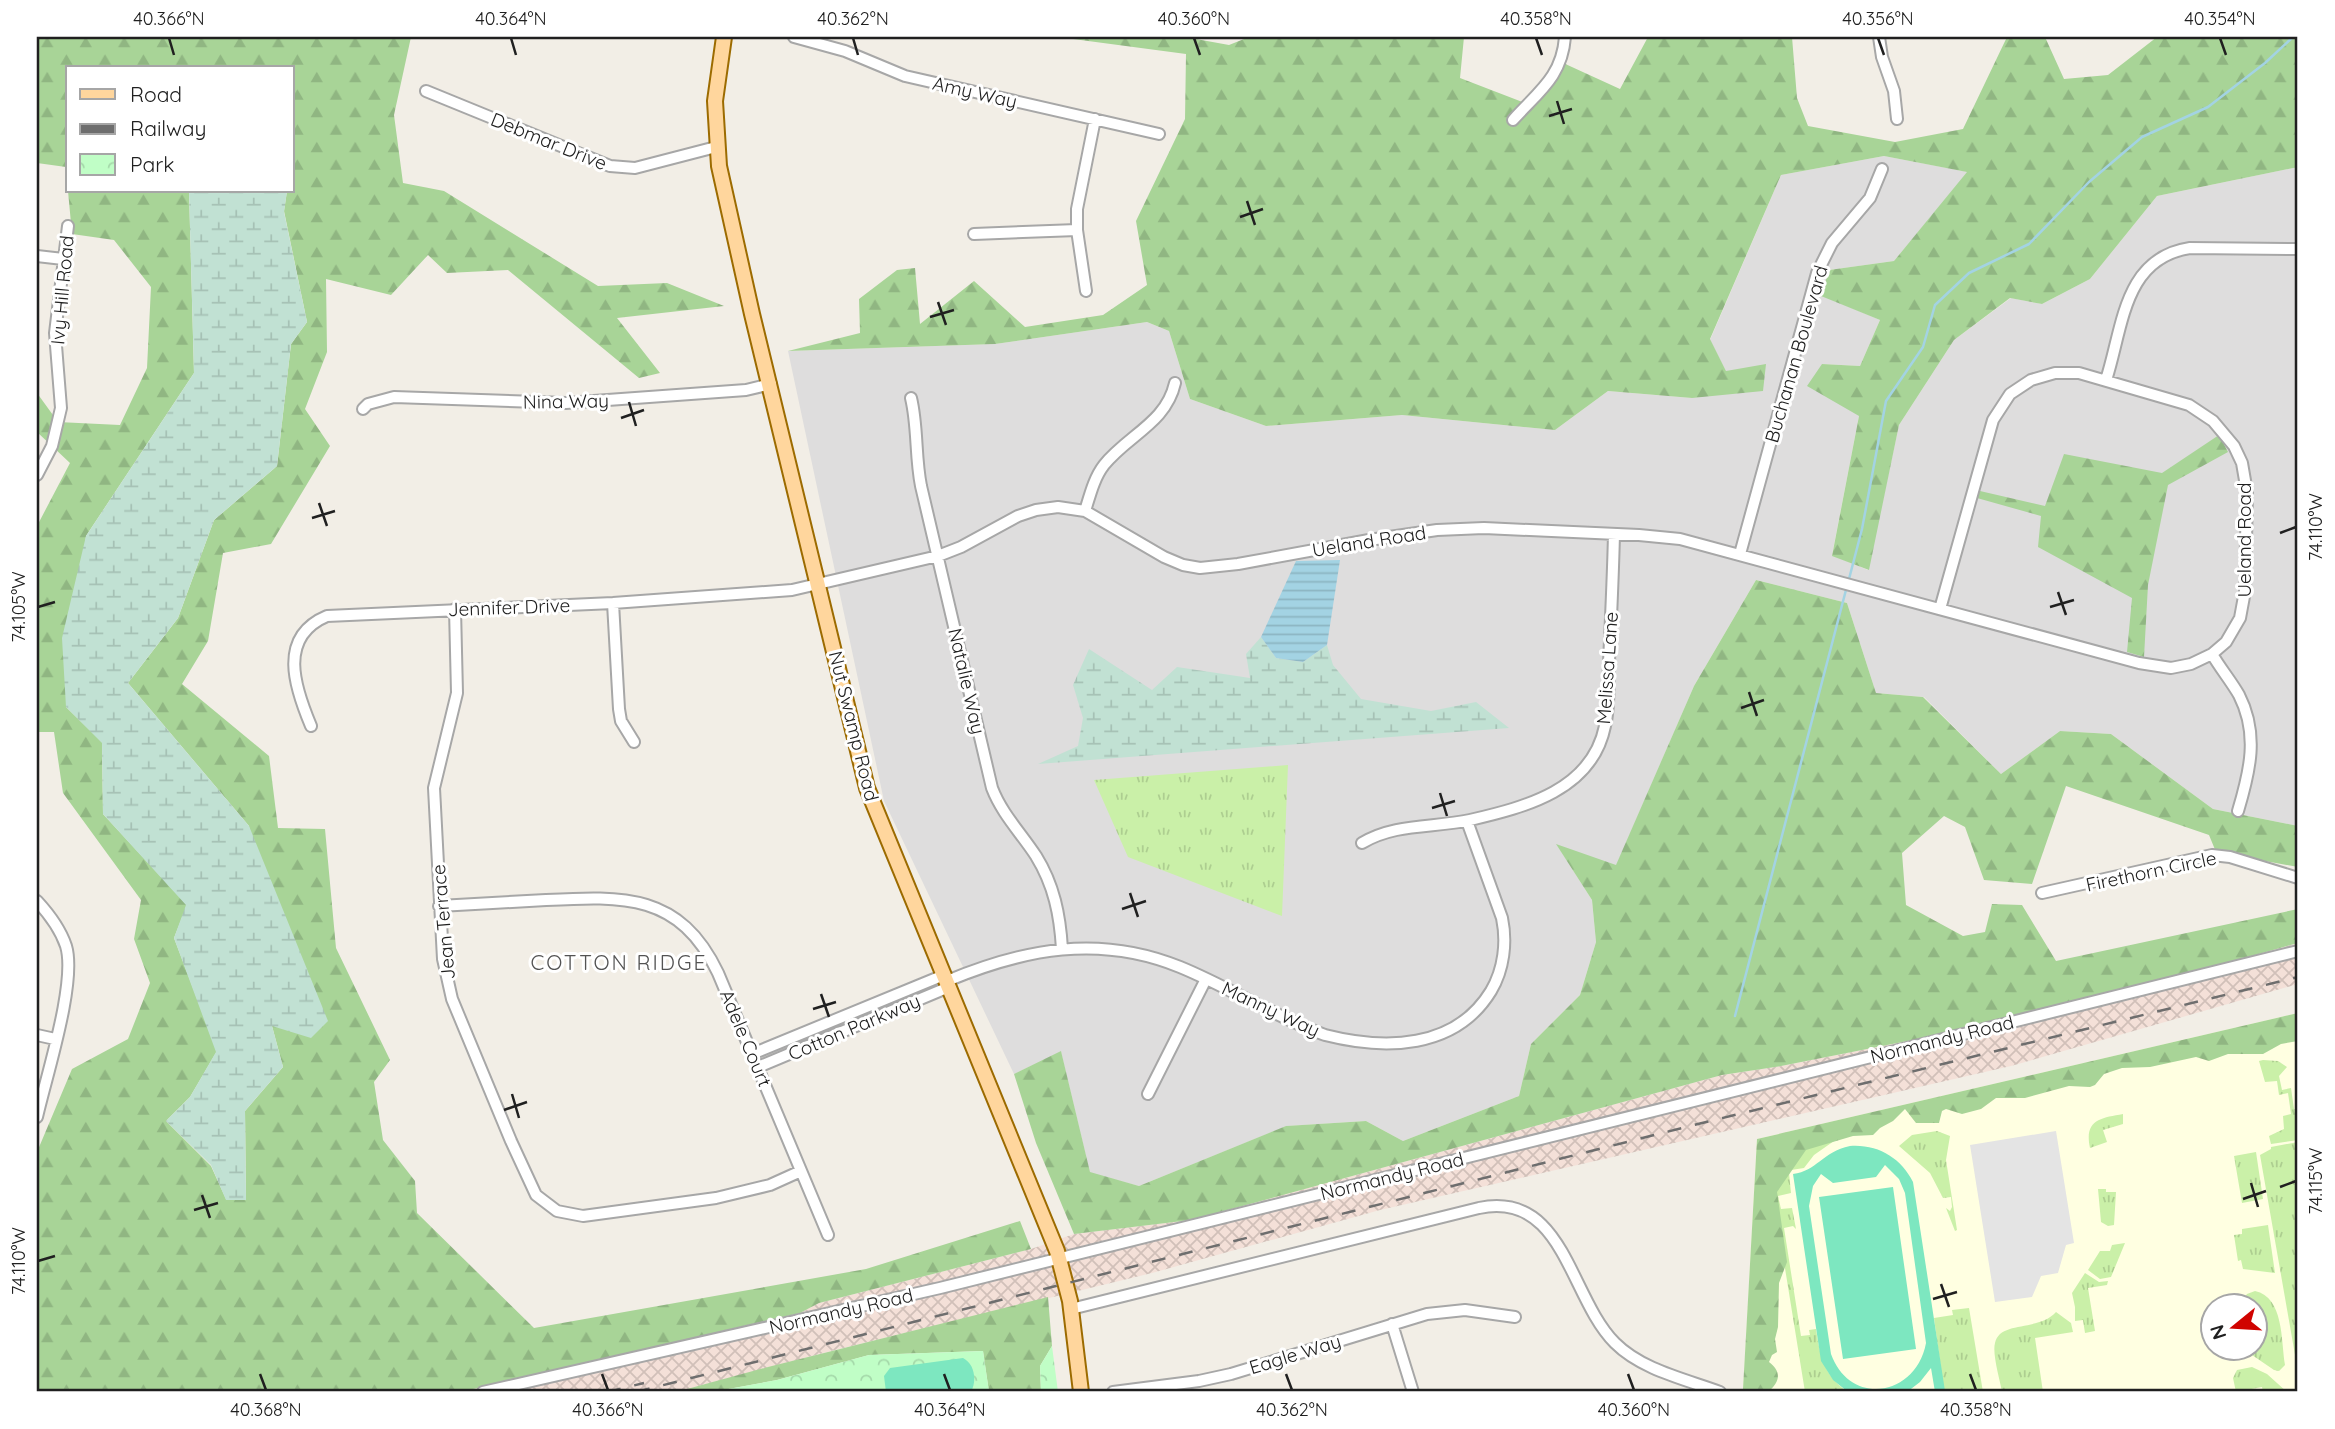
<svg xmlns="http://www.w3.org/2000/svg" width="2335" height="1429" font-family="Quicksand,sans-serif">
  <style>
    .residential { fill: #dedddd }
    .education { fill: #ffffe1; fill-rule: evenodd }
    .military { fill: url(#military-cross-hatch) }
    .grass { fill: url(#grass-tufts) }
    .forest { fill: url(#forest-firs) }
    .wetland { fill: url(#wetland-marsh) }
    .park { fill: url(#park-crowns) }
    .pitch { fill: #7de7c0; fill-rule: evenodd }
    .parking { fill: #e4e4e4 }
    .water { fill: url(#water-rules) }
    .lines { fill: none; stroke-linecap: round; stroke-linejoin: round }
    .stream { stroke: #a3d3e3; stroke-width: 2.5 }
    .minor-casing { stroke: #a7a7a7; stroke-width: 14 }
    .major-casing { stroke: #9c6b00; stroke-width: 18 }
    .minor { stroke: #fff; stroke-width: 10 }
    .major { stroke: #ffd69d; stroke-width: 14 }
    .rail { stroke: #6e6e6e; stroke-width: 2.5; stroke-dasharray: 14 14; stroke-linecap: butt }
    .ticks { fill: none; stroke: #202020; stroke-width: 2.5 }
    .labels { text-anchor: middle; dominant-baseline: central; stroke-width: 6; stroke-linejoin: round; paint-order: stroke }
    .street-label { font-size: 19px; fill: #202020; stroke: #fff }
    .neighbourhood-label { font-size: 21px; letter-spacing: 2px; fill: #535353; stroke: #fff }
    .neatline { fill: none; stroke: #202020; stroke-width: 2.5 }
    .ticks-label { font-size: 18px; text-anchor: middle; fill: #202020 }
  </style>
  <defs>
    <pattern id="military-cross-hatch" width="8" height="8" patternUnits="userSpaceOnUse" patternTransform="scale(1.75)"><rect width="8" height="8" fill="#f4e0d8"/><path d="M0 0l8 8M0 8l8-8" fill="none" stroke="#d1c0b9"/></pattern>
    <pattern id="grass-tufts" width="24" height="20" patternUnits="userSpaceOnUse" patternTransform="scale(1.75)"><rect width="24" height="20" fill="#caf0a8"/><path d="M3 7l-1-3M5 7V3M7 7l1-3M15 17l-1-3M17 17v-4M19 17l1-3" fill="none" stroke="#adce90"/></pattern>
    <pattern id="forest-firs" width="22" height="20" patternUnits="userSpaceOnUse" patternTransform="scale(1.75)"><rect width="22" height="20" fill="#a8d497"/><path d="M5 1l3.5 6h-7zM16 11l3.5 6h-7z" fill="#90b682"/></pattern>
    <pattern id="wetland-marsh" width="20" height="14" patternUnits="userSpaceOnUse" patternTransform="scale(1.75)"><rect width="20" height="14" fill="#c1e1d3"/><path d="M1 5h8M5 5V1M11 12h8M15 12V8" fill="none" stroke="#a6c1b5"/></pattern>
    <pattern id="park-crowns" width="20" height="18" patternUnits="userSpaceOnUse" patternTransform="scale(1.75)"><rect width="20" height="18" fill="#c0fec6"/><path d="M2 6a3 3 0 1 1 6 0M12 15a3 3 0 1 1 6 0" fill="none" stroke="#a5d9aa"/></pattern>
    <pattern id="water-rules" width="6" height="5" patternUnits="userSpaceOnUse" patternTransform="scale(1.75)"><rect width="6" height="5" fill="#a3d3e3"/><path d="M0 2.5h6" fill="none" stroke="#8cb5c2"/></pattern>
  </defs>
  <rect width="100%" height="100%" fill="#f2eee6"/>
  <path class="residential" d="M1884 156 1968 172 1894 261 1829 270 1821 295 1880 320 1860 366 1822 364 1859 416 1832 555 1868 570 1899 425 1954 340 2011 298 2042 304 2090 279 2157 196 2298 167V826L2213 809 2111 734 2060 731 2001 774 1924 697 1876 693 1847 603 1756 580 1694 686 1616 866 1557 845 1592 900 1596 942 1580 995 1531 1044 1519 1096 1403 1141 1366 1121 1287 1126 1139 1186 1090 1173 1061 1052 1014 1074 884 801 788 351 995 344 1147 322 1169 331 1190 399 1266 426 1402 415 1555 430 1608 391 1692 398 1726 371 1710 340 1781 175Z"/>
  <path class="education" d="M2298 1013V1392H1743L1757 1139ZM2212 1306H2254V1348H2212Z"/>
  <path class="military" d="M2298 943V984L2011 1066 1380 1210 1152 1273 831 1351 676 1392H460L800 1313 819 1303 1031 1249 1074 1234 1191 1220 1722 1075 1781 1066 2049 1013Z"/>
  <path class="grass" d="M1288 765 1282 916 1128 857 1094 780Z
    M2263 1060 2278 1061 2287 1067 2279 1076 2282 1090 2291 1088 2294 1109H2298V1140L2271 1144 2269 1136 2284 1129 2283 1116 2291 1114 2288 1093 2279 1095 2277 1081 2265 1082 2259 1061Z
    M2123 1114V1124L2103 1130 2107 1142 2090 1148C2084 1120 2100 1118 2123 1114Z
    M1937 1131 1950 1136 1946 1160 1957 1230 1955 1231 1946 1208 1950 1211 1952 1207 1951 1197 1943 1198 1930 1173 1899 1146 1912 1135Z
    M1834 1141 1814 1155 1804 1168 1791 1170 1789 1173 1791 1193 1778 1196 1781 1209 1792 1208 1796 1229 1793 1226 1784 1228 1801 1336 1810 1335 1809 1330 1816 1329C1820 1356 1824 1376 1848 1392H1805L1773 1194 1805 1147Z
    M2298 1142V1372L2260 1155 2271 1149V1147Z
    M2256 1152 2263 1199 2242 1203 2234 1156Z
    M2098 1189H2106V1192H2116L2114 1225 2108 1226 2101 1222Z
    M2268 1225 2275 1273 2243 1269 2241 1260 2238 1261 2234 1235 2242 1234V1229Z
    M2125 1243 2111 1277 2100 1279 2088 1270 2100 1251H2110L2112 1245Z
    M2085 1273 2099 1282 2108 1281 2107 1285 2088 1288 2095 1331 2085 1333 2083 1320 2075 1321V1307L2072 1293Z
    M2255 1291C2284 1297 2281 1341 2285 1365L2279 1371 2274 1370 2252 1355 2251 1349 2254 1348V1306H2244L2243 1300 2247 1294Z
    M1969 1308 1983 1392H1937L1944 1391 1934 1318 1953 1315 1952 1310Z
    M2056 1312 2071 1323 2073 1332 2035 1338 2043 1392H2002C2000 1380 1992 1354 1995 1343 2000 1320 2038 1332 2056 1312Z
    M2252 1367 2267 1374 2287 1392H2263L2262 1387 2236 1392 2233 1378 2237 1370Z"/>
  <path class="forest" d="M37 37H411L394 115 403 183 444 191 598 286 667 283 724 306 617 318 660 373 639 378 508 270 447 273 428 255 391 295 326 279 327 352 305 409 330 446 271 544 223 553 208 641 182 684 269 756 278 828 325 829 336 948 390 1060 374 1082 383 1140 415 1181 417 1213 534 1328 866 1269 1020 1221 1031 1249 819 1303 800 1313 460 1392H37V1152L72 1069 128 1039 150 983 134 939 141 900 63 793 54 732H37V526L70 463 37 432V393L58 422 120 425 147 368 151 287 114 240 72 234 68 191H189L194 373 86 536 66 707 102 742 103 814 187 905 174 938 217 1051 190 1097 166 1121 211 1166 226 1199 246 1200 245 1111 283 1067 272 1026 249 826 128 683 178 618 214 520 277 466 291 344 307 322 284 211 287 191H292V68H68V188L66 167 37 163Z
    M1058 37H1185L1229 45 1249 37H1464L1460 78 1525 103 1561 62 1620 89 1648 37H1792L1797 98 1808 126 1895 142 1963 129 2007 37H2045L2064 79 2108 75 2157 37H2298V167L2157 196 2090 279 2042 304 2010 298 1954 340 1899 425 1869 570 1832 556 1859 416 1807 386 1822 364 1860 366 1880 320 1821 296 1829 270 1894 261 1967 172 1884 156 1781 175 1710 339 1726 371 1766 364 1763 391 1692 398 1608 391 1555 430 1402 415 1266 426 1190 399 1169 331 1147 322 995 344 788 351 860 333 859 299 897 270 915 268 920 324 974 281 1025 327 1103 315 1147 285 1136 221 1185 119 1186 54Z
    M2219 435 2228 452 2168 485 2148 585 2144 657 2127 652 2132 598 2038 547 2041 516 1977 498 1980 491 2045 506 2064 454 2162 473Z
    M1756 580 1847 603 1876 693 1923 697 2001 774 2060 731 2111 734 2213 809 2298 826V867L2216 852 2209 835 2066 786 2032 884 1984 880 1965 827 1944 816 1902 853 1906 905 1963 936 1985 932 1992 904 2022 905 2056 961 2298 909V943L2049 1013 1781 1066 1722 1075 1191 1220 1074 1234 1036 1143 1014 1074 1061 1051 1090 1172 1139 1186 1286 1126 1366 1121 1403 1141 1519 1096 1531 1044 1580 995 1596 942 1592 900 1556 844 1616 865 1694 686Z
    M2298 1013V1041L2281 1044 2263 1054H2228L2209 1061 2196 1057 2150 1067 2122 1068 2104 1074 2095 1085 2090 1087 2069 1086 2025 1098H1996L1981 1109 1962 1114 1946 1109 1942 1111 1939 1123H1916L1905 1109 1893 1121 1880 1128 1873 1135 1853 1136 1806 1150 1777 1192 1787 1262 1779 1283 1778 1327 1775 1339 1777 1352 1772 1355 1769 1362C1782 1372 1780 1382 1768 1392H1752L1743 1389 1757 1139Z
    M1048 1297 1052 1346 1040 1366 1041 1392H989L983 1351 869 1355 777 1380 712 1392H676L768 1367Z"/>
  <path class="wetland" d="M189 191H287L284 212 307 322 291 344 277 466 214 520 178 618 128 683 249 826 328 1021 311 1038 272 1026 283 1067 245 1111 246 1200H226L211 1165 166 1121 190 1097 216 1052 174 938 186 905 103 814 102 743 66 707 62 638 86 536 194 373Z
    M1261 637 1276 658 1303 662 1327 645 1333 665 1361 699 1431 711 1476 702 1509 728 1038 764 1078 746 1083 718 1073 685 1089 649 1152 690 1177 667 1250 678 1246 654Z"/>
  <path class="park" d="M1052 1346 1058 1392H1041L1040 1366Z
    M983 1351 989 1392H712L777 1380 869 1355Z"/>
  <path class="pitch" d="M1850 1146C1878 1144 1901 1158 1913 1182L1945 1391 1935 1392 1931 1368 1920 1382 1907 1392H1848L1833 1380 1821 1361 1793 1174C1817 1171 1822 1152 1850 1146ZM1885 1165 1899 1179 1905 1193 1926 1343C1916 1397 1850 1407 1831 1354L1809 1206 1813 1186 1821 1174 1833 1183 1876 1177Z
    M1893 1187 1916 1349 1843 1359 1819 1197Z
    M963 1358C975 1364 977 1381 971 1392H886L884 1376 890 1368Z"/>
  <path class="parking" d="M2056 1131 2074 1243 2066 1245 2058 1273 2041 1276 2032 1297 1995 1302 1970 1145Z"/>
  <path class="water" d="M1340 560 1327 645 1303 662 1276 658 1261 637 1296 561Z"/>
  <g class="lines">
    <path class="stream" d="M1849 579 1862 529 1886 401 1923 347 1935 305 1969 273 2029 244 2089 182 2142 137 2208 107 2265 63 2293 37
      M1735 1016 1847 586"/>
    <defs>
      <path id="minor" d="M794 37 845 51 905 76 1159 134
        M1879 37 1882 57 1894 91 1897 119
        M426 91 610 166 635 168 716 147
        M1513 120C1538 92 1562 77 1565 37
        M974 234 1077 230
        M37 256 63 259
        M1086 291 1077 230V209L1095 119
        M2106 380C2123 328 2123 258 2190 248L2298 249
        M911 398C918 427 915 456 921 486L992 788C1002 814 1021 833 1036 856 1054 885 1060 915 1062 949
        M363 409 368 404 394 397 566 403 746 390 771 384
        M37 475 52 446 61 408 55 333 68 226
        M1085 511C1090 495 1094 478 1104 465 1128 435 1166 423 1175 383
        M1740 554 1817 273 1832 243 1870 198 1882 169
        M613 603 619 709 621 721 634 742
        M455 609 457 693 434 788 443 959 452 999 511 1141 536 1195 557 1211 583 1216 716 1198 770 1185 801 1171
        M2212 654C2220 668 2231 681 2239 695 2259 734 2250 771 2238 811
        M311 726C295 688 277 637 327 616L613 603 792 590 938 556 961 547 1018 516 1036 510 1058 507 1085 511 1164 557 1183 565 1200 568 1238 564 1369 540 1437 530 1484 528 1639 535 1680 539 2139 663 2171 668 2191 664 2212 654 2226 642 2240 618 2245 591 2247 492 2242 463 2234 446 2213 421 2189 405 2079 373H2055L2031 380 2010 394 1993 420 1940 609
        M1362 843C1395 823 1434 828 1470 820 1526 807 1592 790 1605 726 1610 705 1608 683 1609 662 1611 619 1613 577 1614 534
        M2042 893 2212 855 2230 857 2298 878
        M37 901C49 914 60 928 66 946 77 982 46 1077 37 1117
        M439 906C475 904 510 902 546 900 623 896 680 893 718 973L828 1235
        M947 981C1024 949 1099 934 1180 967 1229 987 1275 1017 1325 1035 1384 1050 1455 1050 1491 991 1504 969 1507 942 1502 918L1467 821
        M37 1035 55 1039
        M752 1054 944 975
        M758 1067 949 987
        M1148 1094 1206 979
        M1071 1309 1479 1208C1564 1190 1569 1297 1615 1343 1642 1370 1685 1379 1720 1392
        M1392 1324 1413 1392
        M483 1392 940 1288 2298 951
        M1113 1392 1199 1381 1231 1374 1427 1314 1465 1310 1515 1317"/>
      <path id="major" d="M724 37 715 101 719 166 752 314 867 788 1057 1251 1070 1301 1081 1392"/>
    </defs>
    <use href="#minor" class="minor-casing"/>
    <use href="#major" class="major-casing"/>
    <use href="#minor" class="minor"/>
    <use href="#major" class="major"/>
    <path class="rail" d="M607 1392 644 1383
      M636 1392 1694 1125 2298 977"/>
  </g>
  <path class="ticks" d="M169 38 174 55M511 38 516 55M853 38 858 55M1194 38 1200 55M1536 38 1542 55M1878 38 1884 55M2220 38 2226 55M1557 101 1564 124M1549 116 1572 109M1247 201 1255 225M1240 217 1263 209M938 302 946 325M930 317 954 310M629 402 636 426M621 418 644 410M319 503 327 526M312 518 335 511M2280 533 2296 527M2058 592 2066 615M38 607 55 602M2050 607 2074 600M1749 692 1757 716M1741 708 1764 700M1440 793 1447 816M1432 808 1455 801M1130 893 1138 917M1122 909 1146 901M821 994 829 1017M813 1009 836 1002M512 1094 519 1118M504 1110 527 1102M2251 1183 2258 1207M2280 1187 2296 1181M202 1195 210 1218M2243 1199 2266 1191M194 1210 218 1203M38 1261 55 1256M1941 1284 1949 1307M1933 1299 1957 1292M260 1374 266 1390M602 1374 608 1390M944 1374 950 1390M1286 1374 1292 1390M1628 1374 1634 1390M1970 1374 1976 1390"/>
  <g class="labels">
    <g class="street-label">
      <text transform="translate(975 92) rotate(13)">Amy Way</text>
      <text transform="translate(549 141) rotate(22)">Debmar Drive</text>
      <text transform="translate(62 290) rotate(-85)">Ivy Hill Road</text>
      <text transform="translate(1796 354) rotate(-74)">Buchanan Boulevard</text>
      <text transform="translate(566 401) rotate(-1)">Nina Way</text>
      <text transform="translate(2244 540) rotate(-90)">Ueland Road</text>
      <text transform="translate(1369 541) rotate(-9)">Ueland Road</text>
      <text transform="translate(509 607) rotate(-2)">Jennifer Drive</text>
      <text transform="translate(1607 668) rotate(-86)">Melissa Lane</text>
      <text transform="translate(967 681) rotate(77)">Natalie Way</text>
      <text transform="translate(854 726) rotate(76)">Nut Swamp Road</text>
      <text transform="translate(2151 871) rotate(-12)">Firethorn Circle</text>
      <text transform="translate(443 922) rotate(-95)">Jean Terrace</text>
      <text transform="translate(1271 1009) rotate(25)">Manny Way</text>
      <text transform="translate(854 1027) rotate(-23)">Cotton Parkway</text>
      <text transform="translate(746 1038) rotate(67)">Adele Court</text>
      <text transform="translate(1942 1039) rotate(-14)">Normandy Road</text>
      <text transform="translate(1392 1176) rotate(-14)">Normandy Road</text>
      <text transform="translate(841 1311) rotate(-13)">Normandy Road</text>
      <text transform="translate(1295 1354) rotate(-17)">Eagle Way</text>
    </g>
    <g class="neighbourhood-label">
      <text x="619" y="962">COTTON RIDGE</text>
    </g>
  </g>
  <rect width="2335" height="1429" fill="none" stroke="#ffffff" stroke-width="77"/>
  <rect x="66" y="66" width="228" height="126" fill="#ffffff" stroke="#a6a6a6" stroke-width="2"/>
  <rect x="80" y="89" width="35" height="10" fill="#ffd69d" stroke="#a6a6a6" stroke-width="2"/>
  <text x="130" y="102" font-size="21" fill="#202020">Road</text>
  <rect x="80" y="124" width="35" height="10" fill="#6e6e6e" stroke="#a6a6a6" stroke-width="2"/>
  <text x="130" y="136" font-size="21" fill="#202020">Railway</text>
  <rect x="80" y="154" width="35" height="21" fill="url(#park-crowns)" stroke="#a6a6a6" stroke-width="2"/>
  <text x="130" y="172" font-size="21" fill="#202020">Park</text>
  <g transform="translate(2234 1327) rotate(252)"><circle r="33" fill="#ffffff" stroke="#a6a6a6" stroke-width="2"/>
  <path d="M0-5L12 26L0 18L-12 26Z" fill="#d00300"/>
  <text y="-10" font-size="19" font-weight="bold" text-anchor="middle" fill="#202020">N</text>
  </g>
  <rect x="38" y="38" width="2258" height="1352" class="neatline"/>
  <g class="ticks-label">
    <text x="169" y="25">40.366°N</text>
    <text x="511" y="25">40.364°N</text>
    <text x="853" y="25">40.362°N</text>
    <text x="1194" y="25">40.360°N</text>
    <text x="1536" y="25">40.358°N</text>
    <text x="1878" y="25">40.356°N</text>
    <text x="2220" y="25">40.354°N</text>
    <text transform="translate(2316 527) rotate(-90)" y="6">74.110°W</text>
    <text transform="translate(19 607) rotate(-90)" y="6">74.105°W</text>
    <text transform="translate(2316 1181) rotate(-90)" y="6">74.115°W</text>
    <text transform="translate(19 1261) rotate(-90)" y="6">74.110°W</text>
    <text x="266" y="1416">40.368°N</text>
    <text x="608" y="1416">40.366°N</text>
    <text x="950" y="1416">40.364°N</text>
    <text x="1292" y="1416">40.362°N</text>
    <text x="1634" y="1416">40.360°N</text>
    <text x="1976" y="1416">40.358°N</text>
  </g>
</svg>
